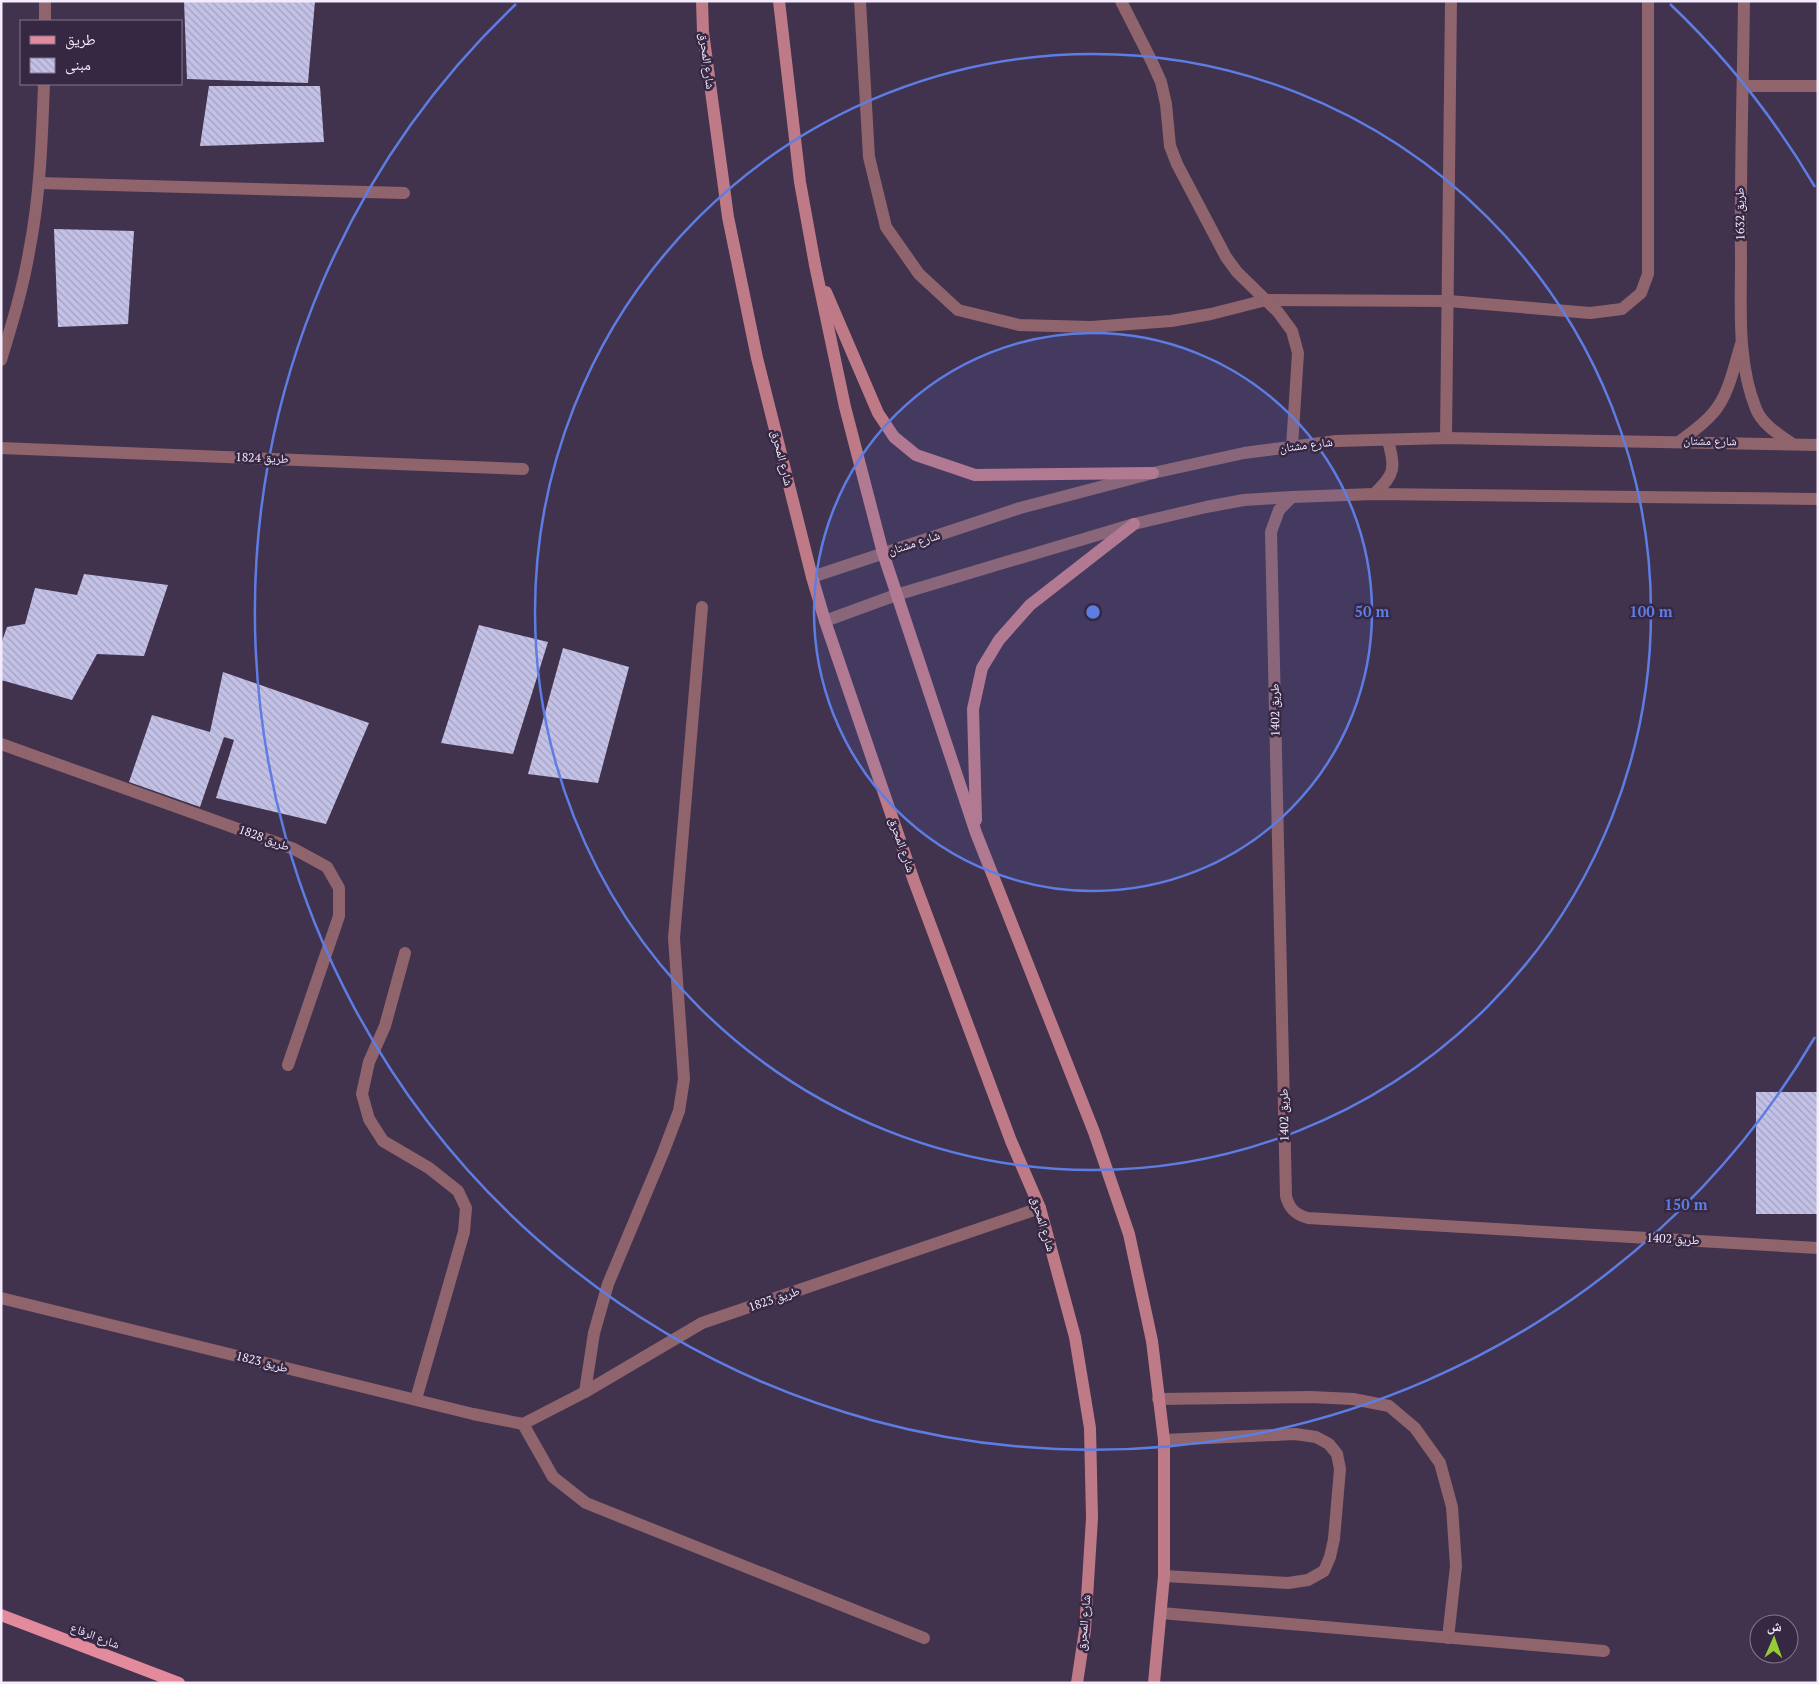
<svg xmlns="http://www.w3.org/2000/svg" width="1819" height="1684" font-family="'PT Serif','Noto Naskh Arabic',serif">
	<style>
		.building { fill: url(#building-back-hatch) }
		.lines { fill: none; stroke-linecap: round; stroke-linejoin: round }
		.service { stroke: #90646c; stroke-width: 12 }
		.minor { stroke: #90646c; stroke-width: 12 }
		.tertiary { stroke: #90646c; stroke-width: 12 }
		.secondary { stroke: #bf7a87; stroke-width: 12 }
		.primary { stroke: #e38b9d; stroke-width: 12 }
		.ring { fill: none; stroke: #5e7de3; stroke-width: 2.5 }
		.labels { text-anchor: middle; stroke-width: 5; stroke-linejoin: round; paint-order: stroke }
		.street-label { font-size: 12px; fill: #f4ebfd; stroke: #362843 }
		.centre { fill: #5e7de3; stroke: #362843; stroke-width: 2.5 }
		.ring-label { font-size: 15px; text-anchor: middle; font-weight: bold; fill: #5e7de3; stroke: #362843; stroke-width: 5; stroke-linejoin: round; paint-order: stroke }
	</style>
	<defs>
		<pattern id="building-back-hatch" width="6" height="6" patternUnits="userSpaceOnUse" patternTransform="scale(1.25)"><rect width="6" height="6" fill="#c3c1e6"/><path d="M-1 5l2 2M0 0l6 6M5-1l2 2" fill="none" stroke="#a4a2c0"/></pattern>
	</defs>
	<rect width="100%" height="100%" fill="#41324e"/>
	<!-- building -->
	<g class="building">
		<path d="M184,1H315L308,83L187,79Z"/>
		<path d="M209,86H320L324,142L200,146Z"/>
		<path d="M54,229L134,231L128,324L58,327Z"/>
		<path d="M84,574L168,585L144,656L97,654L72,700L1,680V644L7,627L25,624L35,588L77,595Z"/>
		<path d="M479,625L548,642L513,754L441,743Z"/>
		<path d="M563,648L629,667L598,783L528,774Z"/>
		<path d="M223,672L369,723L326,824L216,798L234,740L224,737L200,807L129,782L152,715L210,732Z"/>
		<rect x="1756" y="1092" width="62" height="122"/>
	</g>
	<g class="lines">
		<!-- service -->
		<g class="service">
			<path d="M860,1L869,157L886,227L919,274L958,310L1019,325L1091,327L1171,321L1211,314L1266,300L1449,301L1590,313L1622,309L1641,293L1648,274V1"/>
			<path d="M1121,1L1152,62L1161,82L1166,104L1170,146L1177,164L1226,257L1237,272L1278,312L1292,331L1298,353L1292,447"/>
			<path d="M1446,438L1451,1"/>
			<path d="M1164,1440L1295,1434L1316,1437L1329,1444L1337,1454L1340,1469L1334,1539L1330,1557L1324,1571L1308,1580L1288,1583L1164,1576"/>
		</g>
		<!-- minor -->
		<g class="minor">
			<path d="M1744,1C1743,87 1740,173 1741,259C1741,309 1737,362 1756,409C1762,424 1778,434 1791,443"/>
			<path d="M45,21V1"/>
			<path d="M1743,86H1818"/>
			<path d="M39,183L404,193"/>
			<path d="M1,360C12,324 23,288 29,252C40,197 42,140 44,84"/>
			<path d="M1680,441C1692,432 1704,424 1713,413C1729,395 1734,366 1741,344"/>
			<path d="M1,448L523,469"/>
			<path d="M1292,497L1279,510L1271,532L1286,1196C1289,1209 1296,1215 1308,1218L1818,1248"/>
			<path d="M1,744L294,849L327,867L339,888V916L288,1065"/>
			<path d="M405,953L385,1026L369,1062L362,1094L369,1119L383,1141L429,1168L458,1191L466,1208L464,1232L416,1399"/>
			<path d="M1,1298L473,1414L523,1424L553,1477L586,1503L924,1638"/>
			<path d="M585,1392L594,1333L608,1284L663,1153L679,1111L684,1079L674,938L702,607"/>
			<path d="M1158,1399L1311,1397L1353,1399L1389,1406L1415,1428L1440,1463L1452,1507L1456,1566L1448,1638"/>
			<path d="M523,1424L585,1392L702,1323L1040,1208"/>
			<path d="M1161,1613L1604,1651"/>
		</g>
		<!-- tertiary -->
		<g class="tertiary">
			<path d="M1374,494C1396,473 1395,469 1388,440"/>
			<path d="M812,577L1020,508L1153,473L1244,453L1336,441L1446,438L1818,445"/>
			<path d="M825,621L896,595L1134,524L1206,507L1244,500L1292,497L1374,494L1818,499"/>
		</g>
		<!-- secondary -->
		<g class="secondary">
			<path d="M702,1L703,32L728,217L757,358L812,577L825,621L914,881L1011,1141L1040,1208L1075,1337L1090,1428L1092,1518L1085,1630L1077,1683"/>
			<path d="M779,1L800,182L815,265L845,407L883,553L976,833L1094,1132L1129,1234L1152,1341L1164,1440V1576L1154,1683"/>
			<path d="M826,292L878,413L894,437L916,455L975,475L1153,473"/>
			<path d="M976,820L973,709L982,668L999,640L1030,605L1134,524"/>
		</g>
		<!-- primary -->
		<path class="primary" d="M1,1615L179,1683"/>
	</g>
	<!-- distance rings -->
	<circle cx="1093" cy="612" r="279" fill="#5e7de3" fill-opacity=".12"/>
	<g class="ring">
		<circle cx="1093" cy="612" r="279"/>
		<circle cx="1093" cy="612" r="558"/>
		<path d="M1815 1037A838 838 0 1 1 516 4M1670 4A838 838 0 0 1 1815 187"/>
	</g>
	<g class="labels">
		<!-- street labels -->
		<g class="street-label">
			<text transform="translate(707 61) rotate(83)" y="4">شارع المحرق</text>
			<text transform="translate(1740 214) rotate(-91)" y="4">طريق 1632</text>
			<text transform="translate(1710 441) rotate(1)" y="4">شارع مشتان</text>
			<text transform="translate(1306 445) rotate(-7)" y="4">شارع مشتان</text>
			<text transform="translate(262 458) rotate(2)" y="4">طريق 1824</text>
			<text transform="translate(782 458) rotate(76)" y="4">شارع المحرق</text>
			<text transform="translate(914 543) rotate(-18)" y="4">شارع مشتان</text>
			<text transform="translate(1275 710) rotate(-91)" y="4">طريق 1402</text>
			<text transform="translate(264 838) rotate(20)" y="4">طريق 1828</text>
			<text transform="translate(902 845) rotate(71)" y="4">شارع المحرق</text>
			<text transform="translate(1284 1115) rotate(-91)" y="4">طريق 1402</text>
			<text transform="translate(1043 1224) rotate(73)" y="4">شارع المحرق</text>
			<text transform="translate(1673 1239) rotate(3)" y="4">طريق 1402</text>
			<text transform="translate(774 1299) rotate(-19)" y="4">طريق 1823</text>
			<text transform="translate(262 1362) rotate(14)" y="4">طريق 1823</text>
			<text transform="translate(1084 1623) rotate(-85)" y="4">شارع المحرق</text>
			<text transform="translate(95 1636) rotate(21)" y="4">شارع الرفاع</text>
		</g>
	</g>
	<circle cx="1093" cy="612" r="8" class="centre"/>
	<g class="ring-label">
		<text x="1372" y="617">50 m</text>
		<text x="1651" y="617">100 m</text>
		<text x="1686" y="1210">150 m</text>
	</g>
	<!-- border -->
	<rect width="1819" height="1684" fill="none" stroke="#f4ebfd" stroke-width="5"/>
	<!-- legend -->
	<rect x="20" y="20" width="162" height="65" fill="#362843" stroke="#82768d"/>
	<rect x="30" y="36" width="25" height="8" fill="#e38b9d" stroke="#82768d"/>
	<text x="65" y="45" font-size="15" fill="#f4ebfd">طريق</text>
	<rect x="30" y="58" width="25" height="15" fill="url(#building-back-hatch)" stroke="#82768d"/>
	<text x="65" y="70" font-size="15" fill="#f4ebfd">مبنى</text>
	<!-- north arrow -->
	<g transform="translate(1774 1639) rotate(2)"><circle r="24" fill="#362843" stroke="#82768d"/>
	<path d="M0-4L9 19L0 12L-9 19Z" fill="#97cc38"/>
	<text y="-8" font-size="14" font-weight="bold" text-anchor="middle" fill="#f4ebfd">ش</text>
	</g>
</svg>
